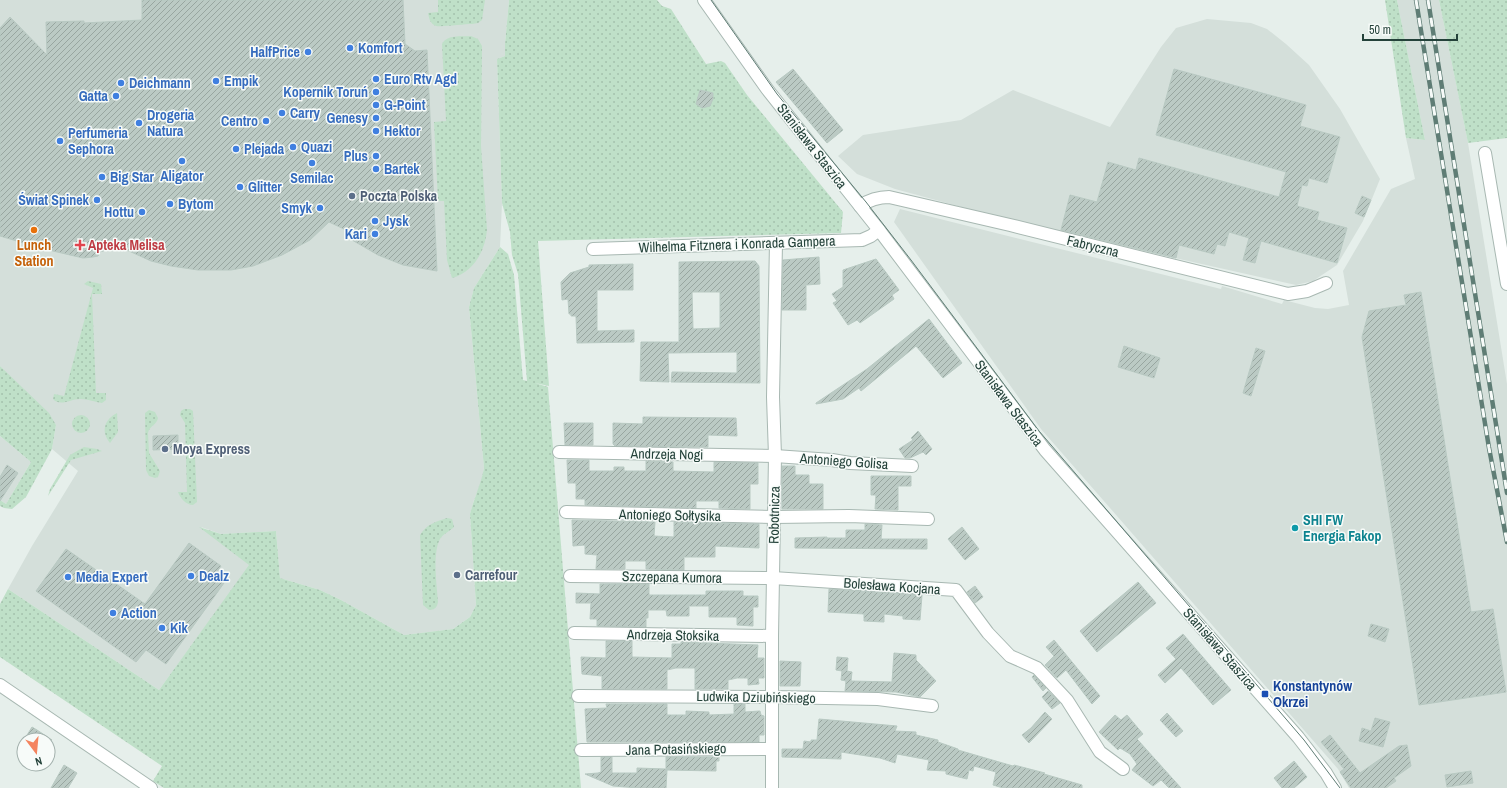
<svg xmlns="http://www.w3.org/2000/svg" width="1507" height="788" font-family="'Archivo Narrow',sans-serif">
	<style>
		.built { fill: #d4dfda }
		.grass { fill: url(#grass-dots) }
		.building { fill: url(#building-hatch); stroke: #b8c9c2; fill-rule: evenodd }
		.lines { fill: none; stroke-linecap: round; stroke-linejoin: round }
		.minor-casing { stroke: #a8b8b2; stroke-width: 14 }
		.tertiary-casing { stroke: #a8b8b2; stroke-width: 14 }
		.minor { stroke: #fff; stroke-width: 12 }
		.tertiary { stroke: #fff; stroke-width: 12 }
		.tram { stroke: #5f7d75; stroke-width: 1 }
		.rail-casing { stroke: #5f7d75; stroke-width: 4.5 }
		.rail { stroke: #f7fbf9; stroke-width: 3; stroke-dasharray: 9; stroke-linecap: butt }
		.shop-dot { fill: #3f7fe0; stroke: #f7fbf9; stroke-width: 1.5 }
		.service-dot { fill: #5c6f8a; stroke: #f7fbf9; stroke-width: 1.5 }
		.food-dot { fill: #e8710a; stroke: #f7fbf9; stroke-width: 1.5 }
		.health-dot { fill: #e0444e; stroke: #f7fbf9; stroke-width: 1.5 }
		.culture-dot { fill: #0f9aa8; stroke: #f7fbf9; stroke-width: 1.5 }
		.transit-dot { fill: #1a4fb4; stroke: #f7fbf9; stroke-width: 1.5 }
		.labels { text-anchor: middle; stroke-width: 3; stroke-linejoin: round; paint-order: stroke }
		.shop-label { font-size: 14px; font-weight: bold; fill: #366cbe; stroke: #f7fbf9; text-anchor: start }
		.street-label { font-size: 14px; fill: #24423a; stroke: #f7fbf9 }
		.service-label { font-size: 14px; font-weight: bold; fill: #4e5e75; stroke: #f7fbf9; text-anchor: start }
		.food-label { font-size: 14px; font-weight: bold; fill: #c56008; stroke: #f7fbf9 }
		.health-label { font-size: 14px; font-weight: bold; fill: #be3a42; stroke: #f7fbf9; text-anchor: start }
		.culture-label { font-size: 14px; font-weight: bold; fill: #0d838f; stroke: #f7fbf9; text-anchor: start }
		.transit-label { font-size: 14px; font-weight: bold; fill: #164399; stroke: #f7fbf9; text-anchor: start }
	</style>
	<defs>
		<pattern id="grass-dots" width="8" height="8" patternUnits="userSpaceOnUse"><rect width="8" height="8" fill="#bfe0c8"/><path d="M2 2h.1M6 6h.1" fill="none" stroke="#a4c1ad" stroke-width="1.8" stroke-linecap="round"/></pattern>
		<pattern id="building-hatch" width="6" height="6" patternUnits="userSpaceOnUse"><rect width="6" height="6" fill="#bbcac4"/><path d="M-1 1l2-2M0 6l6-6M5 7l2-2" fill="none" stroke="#98a6a0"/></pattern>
	</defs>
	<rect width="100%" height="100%" fill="#e6efeb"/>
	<!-- built -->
	<g class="built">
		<path d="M0,0H509L505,44V56L497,59L502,203L500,247L474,288L469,307L484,468L481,483L474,500L470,514L476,605L470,617L453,629L404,635L341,600L320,590L280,578L276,531L221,534L201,527L250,565L159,690L8,589L32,546L78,471L52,449L56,425L0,366Z"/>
		<path d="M1397,0H1439L1468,143L1507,384V788H1349L1338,769L1041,429L894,222L900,209L1221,289L1222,286L1282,304L1284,300L1315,308L1328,309L1349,305L1343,271L1391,189L1415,179L1406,138L1425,140Z"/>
		<path d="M1207,19L1251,23L1267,29L1286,44L1309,65L1340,109L1380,179L1363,221L1337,265L1313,281L1296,285L1036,227L895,189L857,174L838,156L863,135L961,120L1013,90L1110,127L1161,47L1176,28Z"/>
		<path d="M0,436L31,462L6,504L0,500Z"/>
	</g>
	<!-- grass -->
	<g class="grass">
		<path d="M438,0H485L482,20L478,23L472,24C465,24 443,27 436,26C430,24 429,18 428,13L438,12Z"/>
		<path d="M509,0H657L662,6L671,9L706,64L721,61L725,63L747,95L843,212L841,233L538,241L549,386L535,383L548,387L581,788H164L153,781L162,766L0,657V604L8,589L159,690L249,565L199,527L221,534L276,531L280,578L320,590L341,600L404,635L453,629L470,617L476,605L470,514C474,498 481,484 484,468L469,307L474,288L500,247L508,254L514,275L523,380L527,381L518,274L512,255L510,232L502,203L497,59L505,56V44Z"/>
		<path d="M1385,0H1397L1425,140L1406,138Z"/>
		<path d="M1439,0H1507V138L1468,143Z"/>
		<path d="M471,36L478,39L482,46L481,146L487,230C485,251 474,272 452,278L447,260L444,201H438L434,122L446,121L442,44C447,34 461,37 471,36Z"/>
		<path d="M88,281L101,284L102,294H92L96,393H106V400L102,403C95,402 88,399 80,399C71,399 60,407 53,399L54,394L64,396L93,288L84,284Z"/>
		<path d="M0,366L49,413L56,425L52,449L26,497L12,509L4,508L0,506V500L6,504L31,462L0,436Z"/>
		<path d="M184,409H190L193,411L197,502L193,505C186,505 180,498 178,492H187L185,423L180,415L181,411Z"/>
		<path d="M149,410L155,412L158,418C157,425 149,426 148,433L149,453L160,471L158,477L155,478L149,476L146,470L145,413Z"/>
		<path d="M117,413L118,432L110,443C100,431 105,419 117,413Z"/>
		<circle cx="81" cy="424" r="9"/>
		<path d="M84,447L97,449L102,451L71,460L48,496L50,489L70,455Z"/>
		<path d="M447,518L452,519L454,527C450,531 443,534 440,539C432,554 437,586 438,602C437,608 434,610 429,610L423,605L420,535C427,524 435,522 447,518Z"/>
	</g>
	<!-- building -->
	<g class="building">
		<path d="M142,0H403L405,44L415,51L427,50L437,271L403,265L378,255L352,240L346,230L329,222L310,240L282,255L253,266L231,270H198L171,266L151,261L118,246L100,252L98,256L93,257L83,258L40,248L0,236V28L10,17L47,55L46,22L84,21V23L142,20Z"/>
		<path d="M793,69L843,130L827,143L776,82Z"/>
		<path d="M1174,69L1306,105L1300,126L1340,137L1327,183L1309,178L1307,186L1302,185L1297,206L1319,212L1317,220L1347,228L1337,263L1261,241L1255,263L1243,260L1249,238L1229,232L1225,246L1217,244L1214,254L1179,245L1176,258L1061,230L1070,195L1097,202L1108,162L1136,170L1139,158L1279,197L1286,172L1156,135Z"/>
		<path d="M700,90L713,93V99L710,106L702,108L696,104Z"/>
		<path d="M1362,196L1371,200L1364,217L1355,213Z"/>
		<path d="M819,257L820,284L806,285V310H782L783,260Z"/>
		<path d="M876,259L899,290L892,295L894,299L860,323L857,320L848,325L833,303L837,301L832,294L843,287V270Z"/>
		<path d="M755,261L759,266L760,383L671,382L672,372L737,373V352L668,353L669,382L640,381L641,342H679V262ZM692,292H720V328L693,329Z"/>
		<path d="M633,264V290H597V331L634,330V342L577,343L576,316H571V314H569L568,299L562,300L561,282L570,273L589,267V265Z"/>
		<path d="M1421,292L1471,612L1493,609L1506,692L1419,705L1362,337L1369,311L1406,305L1404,295Z"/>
		<path d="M929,319L962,363L943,378L916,346L861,391L859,388L843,399L816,404V403L867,369Z"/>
		<path d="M1124,346L1160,358L1154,378L1118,367Z"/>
		<path d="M1256,348L1265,351L1251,396L1243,393Z"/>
		<path d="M643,417L736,418L737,436L708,435V447L615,446L613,444V423L643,424Z"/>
		<path d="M564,423H593V445H565Z"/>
		<path d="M918,431L932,449L926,455L923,452L910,458H905L899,449L913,440L911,438Z"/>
		<path d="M178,435V449L153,450V436Z"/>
		<path d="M567,460H589V471H614V467H624V471H646V461L673,462V471L714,472V462L758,463V484H750V509L719,508V501H696V508L585,505V499H576V483H568Z"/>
		<path d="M7,465L18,473L0,501V477Z"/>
		<path d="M782,466H795V475H809V484H823V509H782Z"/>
		<path d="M871,476H911V486H898V510L875,509L876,495H871Z"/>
		<path d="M572,520L655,522L654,536L674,537V522L759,524V548L715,546V557H684V570L646,569V561H625V569H596L597,555L585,554V545L573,546Z"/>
		<path d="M865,524L882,525L881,539H927V549L795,548V538L827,537V538H846V530H865Z"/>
		<path d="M962,527L979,549L965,560L948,539Z"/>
		<path d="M189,543L221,566L214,576L224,583L166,664L146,650L136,662L36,591L66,549L145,604Z"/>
		<path d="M1138,582L1156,603L1097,652L1080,631Z"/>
		<path d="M600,584H649V595H706V591H743V596H758V607H753V626L737,625V617H709V606H689V616H667L666,610H648V618H646V627L597,626V619H590L591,603H576V593L600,594Z"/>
		<path d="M975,586L983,597L975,603L967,592Z"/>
		<path d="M829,589L922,595L920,620L903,619V616L884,614V622L864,621V614L828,612Z"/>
		<path d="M1371,624L1389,629L1385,642L1368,636Z"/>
		<path d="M1183,634L1231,690L1213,705L1181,668L1165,683L1158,675L1176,659L1166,648Z"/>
		<path d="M1054,640L1100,696L1092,704L1066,670L1057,678L1045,665L1054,656L1046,647Z"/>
		<path d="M606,641H632V657L672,658V644H681V642L758,645L757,658H764V678H758L759,684L748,685V678H737L728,680V689H695V668H676L667,670V689H602V676L582,674L581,657L606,658Z"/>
		<path d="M894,653L916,655V660L936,681L920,697L896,692L845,691L846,681L841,680L842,671L836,670L837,657L848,658L847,671L852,672L851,681L892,682Z"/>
		<path d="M780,661L801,662L800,686H780Z"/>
		<path d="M1034,675L1046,688L1043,691L1032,677Z"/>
		<path d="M1048,691L1060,703L1052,709L1042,697Z"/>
		<path d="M606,704H667V715H686V711L709,712V715L734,714V704H745V712L760,711L761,715L764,716V735H759V742H587L585,709L607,708Z"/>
		<path d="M1045,712L1052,719L1029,743L1022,735L1031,728Z"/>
		<path d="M1167,713L1183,731L1176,737L1160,720Z"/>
		<path d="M1115,715L1121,720L1127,715L1143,734L1137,739L1181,788H1169L1161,780L1153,786L1132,770L1137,764L1130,754L1120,748L1118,750L1099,732Z"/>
		<path d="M1375,718L1390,722L1383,747L1359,741L1362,728L1371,731Z"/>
		<path d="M819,719L897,726L895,731L916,732V735L938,740V742L958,749V750L1013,766L1014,765L1045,773L1044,774L1082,785V788H1003L993,785L996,772L974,766L973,771L969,770L967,779L963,778L946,774V771L927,770L929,760L897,754L895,763L880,758L841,752V759L782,757V749H803L804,741L811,742V740H817Z"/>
		<path d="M32,727L37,730L52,740H24Z"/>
		<path d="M1330,735L1360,773L1399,746L1407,745L1411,766L1394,778L1396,781L1386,788H1351L1340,772L1344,769L1321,742Z"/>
		<path d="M601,757H612V773H637V768L666,769V757H719V761H716V771L667,770L666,788H638L613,786L585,774L598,773L601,772Z"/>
		<path d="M1294,761L1307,777L1294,788H1282L1274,778Z"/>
		<path d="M64,765L77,773L68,788H51Z"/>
		<path d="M1471,771L1473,783L1447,787L1445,775Z"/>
	</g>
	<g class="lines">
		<!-- minor casing -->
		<g class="minor-casing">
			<g id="minor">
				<path d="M1485,153L1507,284"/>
				<path d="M860,206C869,200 878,197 889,197L1010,225L1288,294L1307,291L1326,283"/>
				<path d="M593,249L862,240L871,236L879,230"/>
				<path d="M559,452L775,456L832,460L850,463L912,466"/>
				<path d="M566,512L774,517L849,516L928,519"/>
				<path d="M570,576L773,578L956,590L988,633L1010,656L1037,668L1067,700L1100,752L1123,769"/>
				<path d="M574,633L772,636"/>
				<path d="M0,685L151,788"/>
				<path d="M578,696L773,697L878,699L932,706"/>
				<path d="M581,750L772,749"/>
				<path d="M772,788V636L775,456L773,397L776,243"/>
			</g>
		</g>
		<!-- tertiary casing -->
		<g class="tertiary-casing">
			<path id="tertiary" d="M704,0L767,89L879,230L1045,450L1298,737L1326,773L1335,788"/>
		</g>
		<!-- minor -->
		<use href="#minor" class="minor"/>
		<!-- tertiary -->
		<use href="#tertiary" class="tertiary"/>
		<!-- tram -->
		<path class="tram" d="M711,0L777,94L866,202L911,260L1039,431L1304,740L1340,788"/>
		<!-- rail casing -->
		<g class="rail-casing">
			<g id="rail">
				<path d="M1416,0L1489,448L1507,542"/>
				<path d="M1428,0L1507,493"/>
			</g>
		</g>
		<!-- rail -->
		<use href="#rail" class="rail"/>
	</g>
	<!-- markers -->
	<g class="shop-dot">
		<circle cx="350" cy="48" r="4"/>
		<circle cx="308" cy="52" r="4"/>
		<circle cx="376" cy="79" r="4"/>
		<circle cx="216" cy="81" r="4"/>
		<circle cx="121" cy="83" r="4"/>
		<circle cx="376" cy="92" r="4"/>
		<circle cx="116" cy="96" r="4"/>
		<circle cx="376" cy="105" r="4"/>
		<circle cx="282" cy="113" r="4"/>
		<circle cx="376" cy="118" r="4"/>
		<circle cx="266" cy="121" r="4"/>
		<circle cx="139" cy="123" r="4"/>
		<circle cx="376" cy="131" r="4"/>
		<circle cx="60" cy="141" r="4"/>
		<circle cx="293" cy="147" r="4"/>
		<circle cx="236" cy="149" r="4"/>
		<circle cx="376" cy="156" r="4"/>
		<circle cx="182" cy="161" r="4"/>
		<circle cx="312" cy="163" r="4"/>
		<circle cx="376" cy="169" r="4"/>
		<circle cx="102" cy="177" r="4"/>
		<circle cx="240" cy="187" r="4"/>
		<circle cx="97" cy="200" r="4"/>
		<circle cx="170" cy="204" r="4"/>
		<circle cx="320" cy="208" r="4"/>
		<circle cx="142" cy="212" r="4"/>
		<circle cx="375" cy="221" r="4"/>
		<circle cx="375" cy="234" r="4"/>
		<circle cx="191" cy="576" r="4"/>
		<circle cx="68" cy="577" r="4"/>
		<circle cx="113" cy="613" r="4"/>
		<circle cx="162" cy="628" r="4"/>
	</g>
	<g class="service-dot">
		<circle cx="352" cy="196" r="4"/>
		<circle cx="165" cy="449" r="4"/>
		<circle cx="457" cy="575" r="4"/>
	</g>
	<circle class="food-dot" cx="34" cy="230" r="4"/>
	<path class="health-dot" d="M78 239h4v4h4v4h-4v4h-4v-4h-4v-4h4z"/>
	<circle class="culture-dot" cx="1295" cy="528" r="4"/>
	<rect class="transit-dot" x="1261" y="690" width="8" height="8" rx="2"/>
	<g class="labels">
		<!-- shop labels -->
		<g class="shop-label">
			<text x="358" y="53">Komfort</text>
			<text x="300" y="57" text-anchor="end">HalfPrice</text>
			<text x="384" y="84">Euro Rtv Agd</text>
			<text x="224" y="86">Empik</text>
			<text x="129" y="88">Deichmann</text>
			<text x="368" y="97" text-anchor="end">Kopernik Toruń</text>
			<text x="108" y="101" text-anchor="end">Gatta</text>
			<text x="384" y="110">G-Point</text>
			<text x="290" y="118">Carry</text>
			<text x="147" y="120">Drogeria<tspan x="147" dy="16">Natura</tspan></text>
			<text x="368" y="123" text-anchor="end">Genesy</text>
			<text x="258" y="126" text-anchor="end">Centro</text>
			<text x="384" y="136">Hektor</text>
			<text x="68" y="138">Perfumeria<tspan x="68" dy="16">Sephora</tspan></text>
			<text x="301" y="152">Quazi</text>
			<text x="244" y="154">Plejada</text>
			<text x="368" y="161" text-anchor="end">Plus</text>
			<text x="384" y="174">Bartek</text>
			<text x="182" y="181" text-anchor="middle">Aligator</text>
			<text x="110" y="182">Big Star</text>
			<text x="312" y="183" text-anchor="middle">Semilac</text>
			<text x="248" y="192">Glitter</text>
			<text x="89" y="205" text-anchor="end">Świat Spinek</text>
			<text x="178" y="209">Bytom</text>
			<text x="312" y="213" text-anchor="end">Smyk</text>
			<text x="134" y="217" text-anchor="end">Hottu</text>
			<text x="383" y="226">Jysk</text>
			<text x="367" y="239" text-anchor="end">Kari</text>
			<text x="199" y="581">Dealz</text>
			<text x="76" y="582">Media Expert</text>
			<text x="121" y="618">Action</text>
			<text x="170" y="633">Kik</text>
		</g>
		<!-- street labels -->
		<g class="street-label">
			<text transform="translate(812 146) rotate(52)" y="5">Stanisława Staszica</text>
			<text transform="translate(737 244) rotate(-2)" y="5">Wilhelma Fitznera i Konrada Gampera</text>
			<text transform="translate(1093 246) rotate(14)" y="5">Fabryczna</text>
			<text transform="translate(1009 403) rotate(53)" y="5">Stanisława Staszica</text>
			<text transform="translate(667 454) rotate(1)" y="5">Andrzeja Nogi</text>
			<text transform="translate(844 461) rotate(4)" y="5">Antoniego Golisa</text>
			<text transform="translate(670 515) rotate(1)" y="5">Antoniego Sołtysika</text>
			<text transform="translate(774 515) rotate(-89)" y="5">Robotnicza</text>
			<text transform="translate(672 577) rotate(1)" y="5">Szczepana Kumora</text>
			<text transform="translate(892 586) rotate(4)" y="5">Bolesława Kocjana</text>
			<text transform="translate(673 635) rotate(1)" y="5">Andrzeja Stoksika</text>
			<text transform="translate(1220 649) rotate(49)" y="5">Stanisława Staszica</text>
			<text transform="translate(756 697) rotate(1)" y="5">Ludwika Dziubińskiego</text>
			<text transform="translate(676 749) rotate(-1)" y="5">Jana Potasińskiego</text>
		</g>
		<!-- service labels -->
		<g class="service-label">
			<text x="360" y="201">Poczta Polska</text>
			<text x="173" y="454">Moya Express</text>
			<text x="465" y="580">Carrefour</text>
		</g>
		<!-- food labels -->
		<g class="food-label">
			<text x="34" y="250">Lunch<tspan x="34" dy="16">Station</tspan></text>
		</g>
		<!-- health labels -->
		<g class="health-label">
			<text x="88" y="250">Apteka Melisa</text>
		</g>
		<!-- culture labels -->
		<g class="culture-label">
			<text x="1303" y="525">SHI FW<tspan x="1303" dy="16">Energia Fakop</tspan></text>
		</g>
		<!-- transit labels -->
		<g class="transit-label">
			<text x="1273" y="691">Konstantynów<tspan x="1273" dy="16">Okrzei</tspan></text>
		</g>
	</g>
	<!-- north arrow -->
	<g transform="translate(36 752) rotate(164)"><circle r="19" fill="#f7fbf9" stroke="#a3b1ad"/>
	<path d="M0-3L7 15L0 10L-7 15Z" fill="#f4845f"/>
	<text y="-6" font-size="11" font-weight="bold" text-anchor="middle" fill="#24423a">N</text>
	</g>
	<!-- scale -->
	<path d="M1363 34v6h94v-6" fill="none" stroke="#24423a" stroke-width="2"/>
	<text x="1369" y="34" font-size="12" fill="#24423a" stroke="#f7fbf9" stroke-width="3" paint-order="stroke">50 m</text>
</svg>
